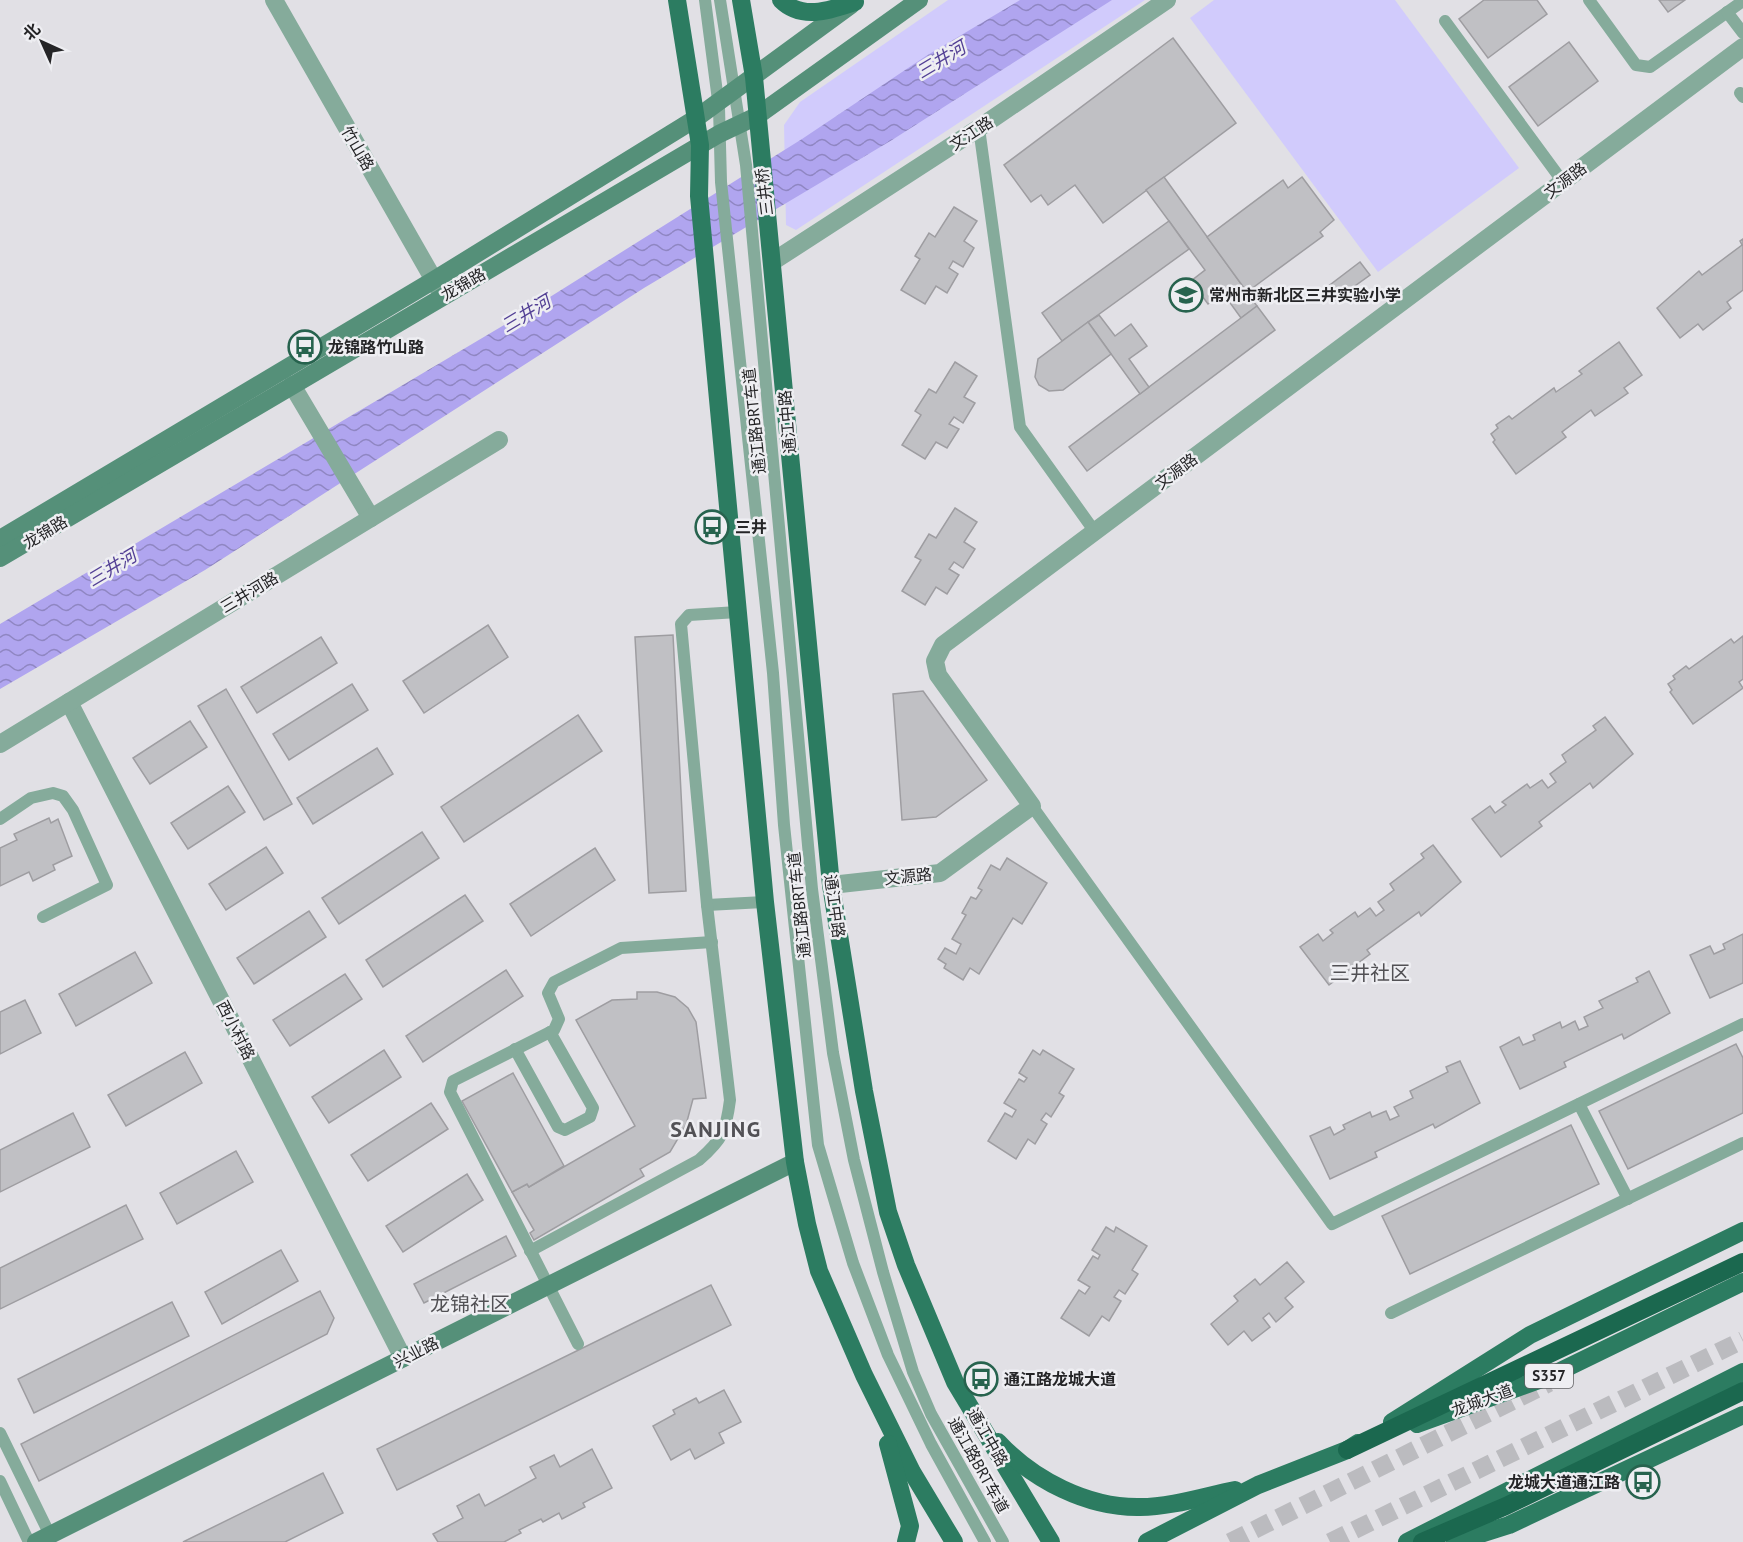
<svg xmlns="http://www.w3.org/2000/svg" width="1743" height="1542" font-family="'PT Sans','Noto Sans SC',sans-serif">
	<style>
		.park { fill: #d1cbfc }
		.water { fill: url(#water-waves) }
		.building { fill: #c0c0c4; stroke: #9e9da1; stroke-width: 1.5 }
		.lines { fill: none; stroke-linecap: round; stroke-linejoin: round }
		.highway-tunnel { stroke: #bbbbbf; stroke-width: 18; stroke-dasharray: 18 9; stroke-linecap: butt }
		.lane { stroke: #85ab9b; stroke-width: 12 }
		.street { stroke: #85ab9b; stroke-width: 18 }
		.secondary { stroke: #559079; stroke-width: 18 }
		.primary { stroke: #2c7c61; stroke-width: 18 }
		.highway { stroke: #1b684f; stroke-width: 18 }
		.labels { text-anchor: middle; stroke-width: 5; stroke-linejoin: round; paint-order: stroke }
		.shield { fill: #eeeef2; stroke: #616164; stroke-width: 1.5 }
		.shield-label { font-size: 15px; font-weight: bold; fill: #252527 }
		.street-label { font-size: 16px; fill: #252527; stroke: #eeeef2 }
		.poi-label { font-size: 16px; font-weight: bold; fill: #252527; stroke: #eeeef2; text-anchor: start }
		.water-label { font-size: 18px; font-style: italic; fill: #534095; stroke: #eeeef2 }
		.quarter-label { font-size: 20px; fill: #525155; stroke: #eeeef2 }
		.district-label { font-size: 22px; font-weight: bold; letter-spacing: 1.5px; fill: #525155; stroke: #eeeef2 }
	</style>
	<defs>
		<pattern id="water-waves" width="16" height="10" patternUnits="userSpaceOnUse" patternTransform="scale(1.5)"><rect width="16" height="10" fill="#b0a5ef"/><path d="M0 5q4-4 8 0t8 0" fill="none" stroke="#8f86c2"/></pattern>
	</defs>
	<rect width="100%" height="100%" fill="#e1e0e5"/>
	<!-- park -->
	<g class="park">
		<path d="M948,0H1145L796,230L786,225L784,125L800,102Z"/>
		<path d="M1214,0H1395L1519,168L1378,272L1190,18Z"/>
	</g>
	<!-- water -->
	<path class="water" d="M1020,0H1112L892,140L644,288L205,570L0,689V624L526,312L802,139L926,56Z"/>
	<!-- building -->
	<g class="building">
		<path d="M1484,0H1537L1547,14L1488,58L1459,19Z"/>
		<path d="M1659,0H1685L1668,12Z"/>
		<path d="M1173,38L1236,123L1103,223L1075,185L1048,205L1041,195L1031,202L1004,165Z"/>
		<path d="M1569,42L1598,81L1538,126L1509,87Z"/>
		<path d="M1164,177L1257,306L1241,318L1223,293L1208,304L1191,281L1205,270L1146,190Z"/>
		<path d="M1302,177L1334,220L1320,232L1323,236L1247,292L1207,237L1283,180L1288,188Z"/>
		<path d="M954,207L977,221L964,241L974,248L963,267L953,261L949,268L958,274L947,293L936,286L925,304L901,290L920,259L915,256L929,233L935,237Z"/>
		<path d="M1169,221L1189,249L1062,341L1042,313Z"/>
		<path d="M1743,239V290L1727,302L1731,308L1703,330L1698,324L1680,338L1657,308L1699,271L1702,275L1742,245L1740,241Z"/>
		<path d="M1360,262L1370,275L1331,303L1322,291Z"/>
		<path d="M1257,306L1275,330L1087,471L1069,447Z"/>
		<path d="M1099,315L1115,336L1131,324L1147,346L1129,359L1149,387L1140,394L1088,322Z"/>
		<path d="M1088,322L1111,354L1063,390L1049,391L1039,385L1035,377L1038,359Z"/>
		<path d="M1619,342L1642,375L1624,388L1628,393L1595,416L1591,410L1562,432L1566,437L1516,474L1493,442L1495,440L1491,434L1498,428L1496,425L1509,416L1512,419L1554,388L1556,392L1582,374L1579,371Z"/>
		<path d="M955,362L977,376L964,397L975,403L963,423L954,417L949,424L959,429L947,448L936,442L925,459L902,445L921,415L915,411L929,389L936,393Z"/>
		<path d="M955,508L977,522L964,542L975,549L963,568L954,562L949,569L959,575L947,594L936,587L925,605L902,591L921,560L915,557L929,534L936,538Z"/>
		<path d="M488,625L508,657L424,713L403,681Z"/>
		<path d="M673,635L686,891L649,893L635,637Z"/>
		<path d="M1743,636V679L1739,682L1743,688L1693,724L1670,692L1672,690L1668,684L1675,679L1673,676L1686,666L1689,669L1731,639L1734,643Z"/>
		<path d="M321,637L337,663L257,713L241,687Z"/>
		<path d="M352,684L368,710L289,760L273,734Z"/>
		<path d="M226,689L292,804L264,820L198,706Z"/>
		<path d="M923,691L987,780L936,817L902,820L893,694Z"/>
		<path d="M578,715L602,751L464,842L441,807Z"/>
		<path d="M1605,717L1633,754L1593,788L1590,783L1539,822L1542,826L1501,857L1472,819L1490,806L1495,813L1506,805L1502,802L1527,784L1530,788L1542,780L1548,788L1556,782L1550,774L1566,762L1562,755L1596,730L1593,726Z"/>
		<path d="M190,721L207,747L150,784L133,758Z"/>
		<path d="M377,748L393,774L313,824L297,798Z"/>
		<path d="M228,786L245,812L188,849L171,823Z"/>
		<path d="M49,818L51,823L58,819L72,856L53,865L55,870L33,881L29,872L0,886V848L17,840L14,834Z"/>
		<path d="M422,832L439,858L339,924L322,898Z"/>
		<path d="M1433,845L1461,882L1421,916L1419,912L1367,950L1370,954L1329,985L1300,947L1318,934L1323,941L1333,933L1330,930L1355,912L1358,917L1370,908L1376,916L1384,910L1378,902L1394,890L1390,884L1424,858L1421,854Z"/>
		<path d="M266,847L283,873L226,910L209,884Z"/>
		<path d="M595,848L615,880L531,936L510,904Z"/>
		<path d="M1007,858L1047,883L1022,924L1013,918L979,974L970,968L963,980L944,968L946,964L938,959L945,948L956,954L961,944L952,939L966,915L962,913L971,897L976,899L982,890L978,888L991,865L1000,870Z"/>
		<path d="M465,895L483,921L383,987L366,960Z"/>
		<path d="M309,911L326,937L254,984L237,958Z"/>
		<path d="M1743,934V983L1710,998L1690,955L1710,946L1714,954L1725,949L1723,944Z"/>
		<path d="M135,952L152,983L76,1026L59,994Z"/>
		<path d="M506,970L523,996L423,1062L406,1036Z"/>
		<path d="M1649,971L1670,1013L1624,1039L1622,1034L1564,1062L1566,1067L1520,1089L1500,1047L1519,1037L1523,1045L1535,1040L1533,1035L1560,1022L1562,1028L1575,1021L1579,1030L1588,1026L1584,1017L1603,1008L1599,1001L1638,982L1636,978Z"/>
		<path d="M345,974L362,999L290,1046L273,1020Z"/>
		<path d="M637,992H657L675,997L688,1008L696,1022L706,1098L693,1099L686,1125L670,1152L640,1169L644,1176L534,1240L530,1233L534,1230L512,1192L527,1184L529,1187L635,1126L576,1020L612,1000L637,999Z"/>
		<path d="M25,1000L41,1033L0,1054V1012Z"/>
		<path d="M1736,1044L1743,1058V1113L1628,1169L1599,1111Z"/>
		<path d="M384,1050L401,1077L329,1123L312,1097Z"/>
		<path d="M1033,1050L1040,1055L1043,1050L1074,1069L1059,1093L1064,1096L1051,1117L1046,1113L1041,1120L1047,1124L1035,1144L1028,1139L1016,1159L988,1141L1005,1113L1012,1117L1016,1110L1004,1103L1019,1079L1024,1082L1027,1078L1019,1073Z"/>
		<path d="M185,1052L202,1083L126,1126L108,1095Z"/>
		<path d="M1460,1061L1480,1103L1435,1128L1433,1124L1375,1152L1377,1157L1330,1179L1310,1136L1330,1127L1334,1135L1345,1129L1343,1125L1370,1112L1372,1117L1386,1111L1390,1120L1399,1116L1394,1107L1413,1098L1410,1091L1448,1072L1446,1067Z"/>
		<path d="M513,1073L564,1166L529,1187L527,1184L512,1192L462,1101Z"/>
		<path d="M431,1103L448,1129L368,1181L351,1155Z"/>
		<path d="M73,1113L90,1147L0,1192V1150Z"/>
		<path d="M1571,1125L1599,1184L1410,1274L1382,1216Z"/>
		<path d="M236,1151L253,1182L177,1224L160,1193Z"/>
		<path d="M467,1174L483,1200L403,1252L386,1226Z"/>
		<path d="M126,1205L143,1239L0,1309V1268Z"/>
		<path d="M1106,1227L1114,1232L1116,1227L1147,1246L1132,1270L1138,1274L1125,1294L1119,1290L1114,1297L1121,1301L1109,1321L1102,1316L1089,1336L1061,1318L1079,1290L1085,1294L1090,1287L1078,1280L1093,1256L1098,1259L1100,1255L1092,1250Z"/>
		<path d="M506,1236L516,1256L424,1303L414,1284Z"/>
		<path d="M281,1250L298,1281L222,1324L205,1292Z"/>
		<path d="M1287,1262L1304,1282L1285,1298L1293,1307L1276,1322L1269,1313L1263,1318L1270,1327L1252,1341L1244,1331L1228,1345L1211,1324L1238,1301L1234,1296L1255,1279L1260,1285Z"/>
		<path d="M711,1285L731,1325L397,1490L377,1449Z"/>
		<path d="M320,1291L334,1318L327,1334L39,1481L21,1444Z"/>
		<path d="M172,1302L189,1336L34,1413L18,1379Z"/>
		<path d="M724,1390L741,1422L719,1433L724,1443L695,1459L690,1449L671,1460L653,1426L675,1414L673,1410L696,1398L699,1403Z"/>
		<path d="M592,1449L612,1488L583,1503L585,1507L562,1519L559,1513L543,1522L541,1519L519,1530L521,1533L504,1542H438L433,1534L463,1518L457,1506L479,1494L485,1506L536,1478L530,1467L554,1455L560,1467Z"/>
		<path d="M323,1473L343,1513L285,1542H183Z"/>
	</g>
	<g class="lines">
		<!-- highway-tunnel -->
		<g class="highway-tunnel">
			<path d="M1230,1542L1549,1383"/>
			<path d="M1330,1542L1743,1340"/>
		</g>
		<!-- lane -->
		<g class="lane">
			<path d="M705,0L719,108L721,182L773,673L784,825L818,1145L853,1263L888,1355L931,1444L985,1542"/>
			<path d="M720,0L746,165L812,889L833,1053L854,1160L883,1272L913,1372L931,1414L1003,1542"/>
			<path d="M1589,0L1636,65L1650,67L1743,1"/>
			<path d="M1727,12L1743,33"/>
			<path d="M1445,21L1563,182"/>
			<path d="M1740,93L1743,97"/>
			<path d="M979,128L1020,427L1095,532"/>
			<path d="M1032,806L1332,1224L1743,1024"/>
			<path d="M0,819L31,798L53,793L63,796L73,810L107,885L43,917"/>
			<path d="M707,905L765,902"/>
			<path d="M515,1049L558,1127L565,1130L590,1117L593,1108L550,1032"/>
			<path d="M1579,1104L1628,1199"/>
			<path d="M530,1251L699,1160C723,1139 726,1131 730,1100L707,905L681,624L689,615L738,612"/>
			<path d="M1391,1313L1743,1143"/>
			<path d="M578,1344L450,1092L453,1081L554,1030L559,1019L548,993L554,982L621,948L712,942"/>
			<path d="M0,1433L50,1535"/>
			<path d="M0,1481L29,1542"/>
		</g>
		<!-- street -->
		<g class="street">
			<path d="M274,0L443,296"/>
			<path d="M772,262L979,128L1167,0"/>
			<path d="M292,385L371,518"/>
			<path d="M69,702L403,1358"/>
			<path d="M0,744L499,440"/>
			<path d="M831,885L940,873L1032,806L938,675L935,661L943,645L1743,47"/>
		</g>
		<!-- secondary -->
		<g class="secondary">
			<path d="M0,539L434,280L695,119L851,5"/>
			<path d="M0,558L719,134L757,116L919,0"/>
			<path d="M36,1542L795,1162"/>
		</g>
		<!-- primary -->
		<g class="primary">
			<path d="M677,0L700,145L699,196L765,902L795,1162L807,1224L819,1271L864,1375L912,1472L954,1542"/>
			<path d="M741,0L754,77L831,885L864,1091L888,1212L906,1265L955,1382L1051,1542"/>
			<path d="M781,0C802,21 831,10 855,2"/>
			<path d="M1392,1422L1530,1335L1743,1231"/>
			<path d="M1417,1424L1550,1376L1743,1282"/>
			<path d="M998,1442C1033,1480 1088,1508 1140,1507C1171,1507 1205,1496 1235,1490"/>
			<path d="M888,1444L910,1526L906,1542"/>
			<path d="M1147,1542L1258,1485L1347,1450L1358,1443"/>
			<path d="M1407,1542L1743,1372"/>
			<path d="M1455,1542L1509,1525L1743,1415"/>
		</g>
		<!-- highway -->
		<g class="highway">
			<path d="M1347,1450L1743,1262"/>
			<path d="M1422,1542L1506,1506L1743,1391"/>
		</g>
	</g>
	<!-- icons -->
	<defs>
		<g id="school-ring" transform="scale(1.725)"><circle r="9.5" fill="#eeeef2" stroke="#27634e" stroke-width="1.5"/><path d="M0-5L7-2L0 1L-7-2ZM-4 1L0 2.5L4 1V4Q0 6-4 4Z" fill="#27634e"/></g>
		<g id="bus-ring" transform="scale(1.725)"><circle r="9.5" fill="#eeeef2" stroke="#27634e" stroke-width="1.5"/><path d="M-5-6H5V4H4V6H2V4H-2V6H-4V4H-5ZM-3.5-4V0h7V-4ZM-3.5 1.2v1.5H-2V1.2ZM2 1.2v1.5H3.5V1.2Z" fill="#27634e"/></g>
	</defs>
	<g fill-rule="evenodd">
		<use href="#school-ring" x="1186" y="295"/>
		<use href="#bus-ring" x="305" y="347"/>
		<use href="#bus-ring" x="712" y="527"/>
		<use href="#bus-ring" x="981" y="1379"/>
		<use href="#bus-ring" x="1643" y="1482"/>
	</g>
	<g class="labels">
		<!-- shield labels -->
		<rect class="shield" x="1525" y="1364" width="48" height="24" rx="4.5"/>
		<g class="shield-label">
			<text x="1549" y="1381">S357</text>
		</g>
		<!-- street labels -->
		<g class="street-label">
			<text transform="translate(971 133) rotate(-33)" y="6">文江路</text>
			<text transform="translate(358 148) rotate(60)" y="6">竹山路</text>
			<text transform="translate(1565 180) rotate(-37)" y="6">文源路</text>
			<text transform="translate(764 192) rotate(-97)" y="6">三井桥</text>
			<text transform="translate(463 284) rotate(-30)" y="6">龙锦路</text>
			<text transform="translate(754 421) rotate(-96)" y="6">通江路BRT车道</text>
			<text transform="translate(787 422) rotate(-95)" y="6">通江中路</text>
			<text transform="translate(1176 471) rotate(-37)" y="6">文源路</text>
			<text transform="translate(45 532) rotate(-31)" y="6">龙锦路</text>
			<text transform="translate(249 592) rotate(-31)" y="6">三井河路</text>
			<text transform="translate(908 876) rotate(-6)" y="6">文源路</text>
			<text transform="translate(799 905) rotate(-96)" y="6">通江路BRT车道</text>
			<text transform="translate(835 906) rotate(82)" y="6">通江中路</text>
			<text transform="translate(236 1030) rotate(63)" y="6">西小村路</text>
			<text transform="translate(416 1352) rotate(-27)" y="6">兴业路</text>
			<text transform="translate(1482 1400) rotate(-20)" y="6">龙城大道</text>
			<text transform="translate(988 1437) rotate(60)" y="6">通江中路</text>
			<text transform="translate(979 1465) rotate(61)" y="6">通江路BRT车道</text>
		</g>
		<!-- poi labels -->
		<g class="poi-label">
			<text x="1209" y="301">常州市新北区三井实验小学</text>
			<text x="328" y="353">龙锦路竹山路</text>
			<text x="735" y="533">三井</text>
			<text x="1004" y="1385">通江路龙城大道</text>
			<text x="1620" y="1488" text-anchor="end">龙城大道通江路</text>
		</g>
		<!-- water labels -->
		<g class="water-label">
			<text transform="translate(941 60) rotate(-31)" y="6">三井河</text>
			<text transform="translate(526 314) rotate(-31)" y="6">三井河</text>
			<text transform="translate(112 568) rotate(-31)" y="6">三井河</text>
		</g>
		<!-- quarter labels -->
		<g class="quarter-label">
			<text x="1370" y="980">三井社区</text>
			<text x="470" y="1311">龙锦社区</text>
		</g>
		<!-- district labels -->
		<g class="district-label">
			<text x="716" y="1137">SANJING</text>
		</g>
	</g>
	<!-- north arrow -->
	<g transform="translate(42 42) rotate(315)" stroke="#eeeef2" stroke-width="4.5" paint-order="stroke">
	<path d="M0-4.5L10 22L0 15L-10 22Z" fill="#252527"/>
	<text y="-9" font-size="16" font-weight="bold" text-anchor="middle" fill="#252527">北</text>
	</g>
</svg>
